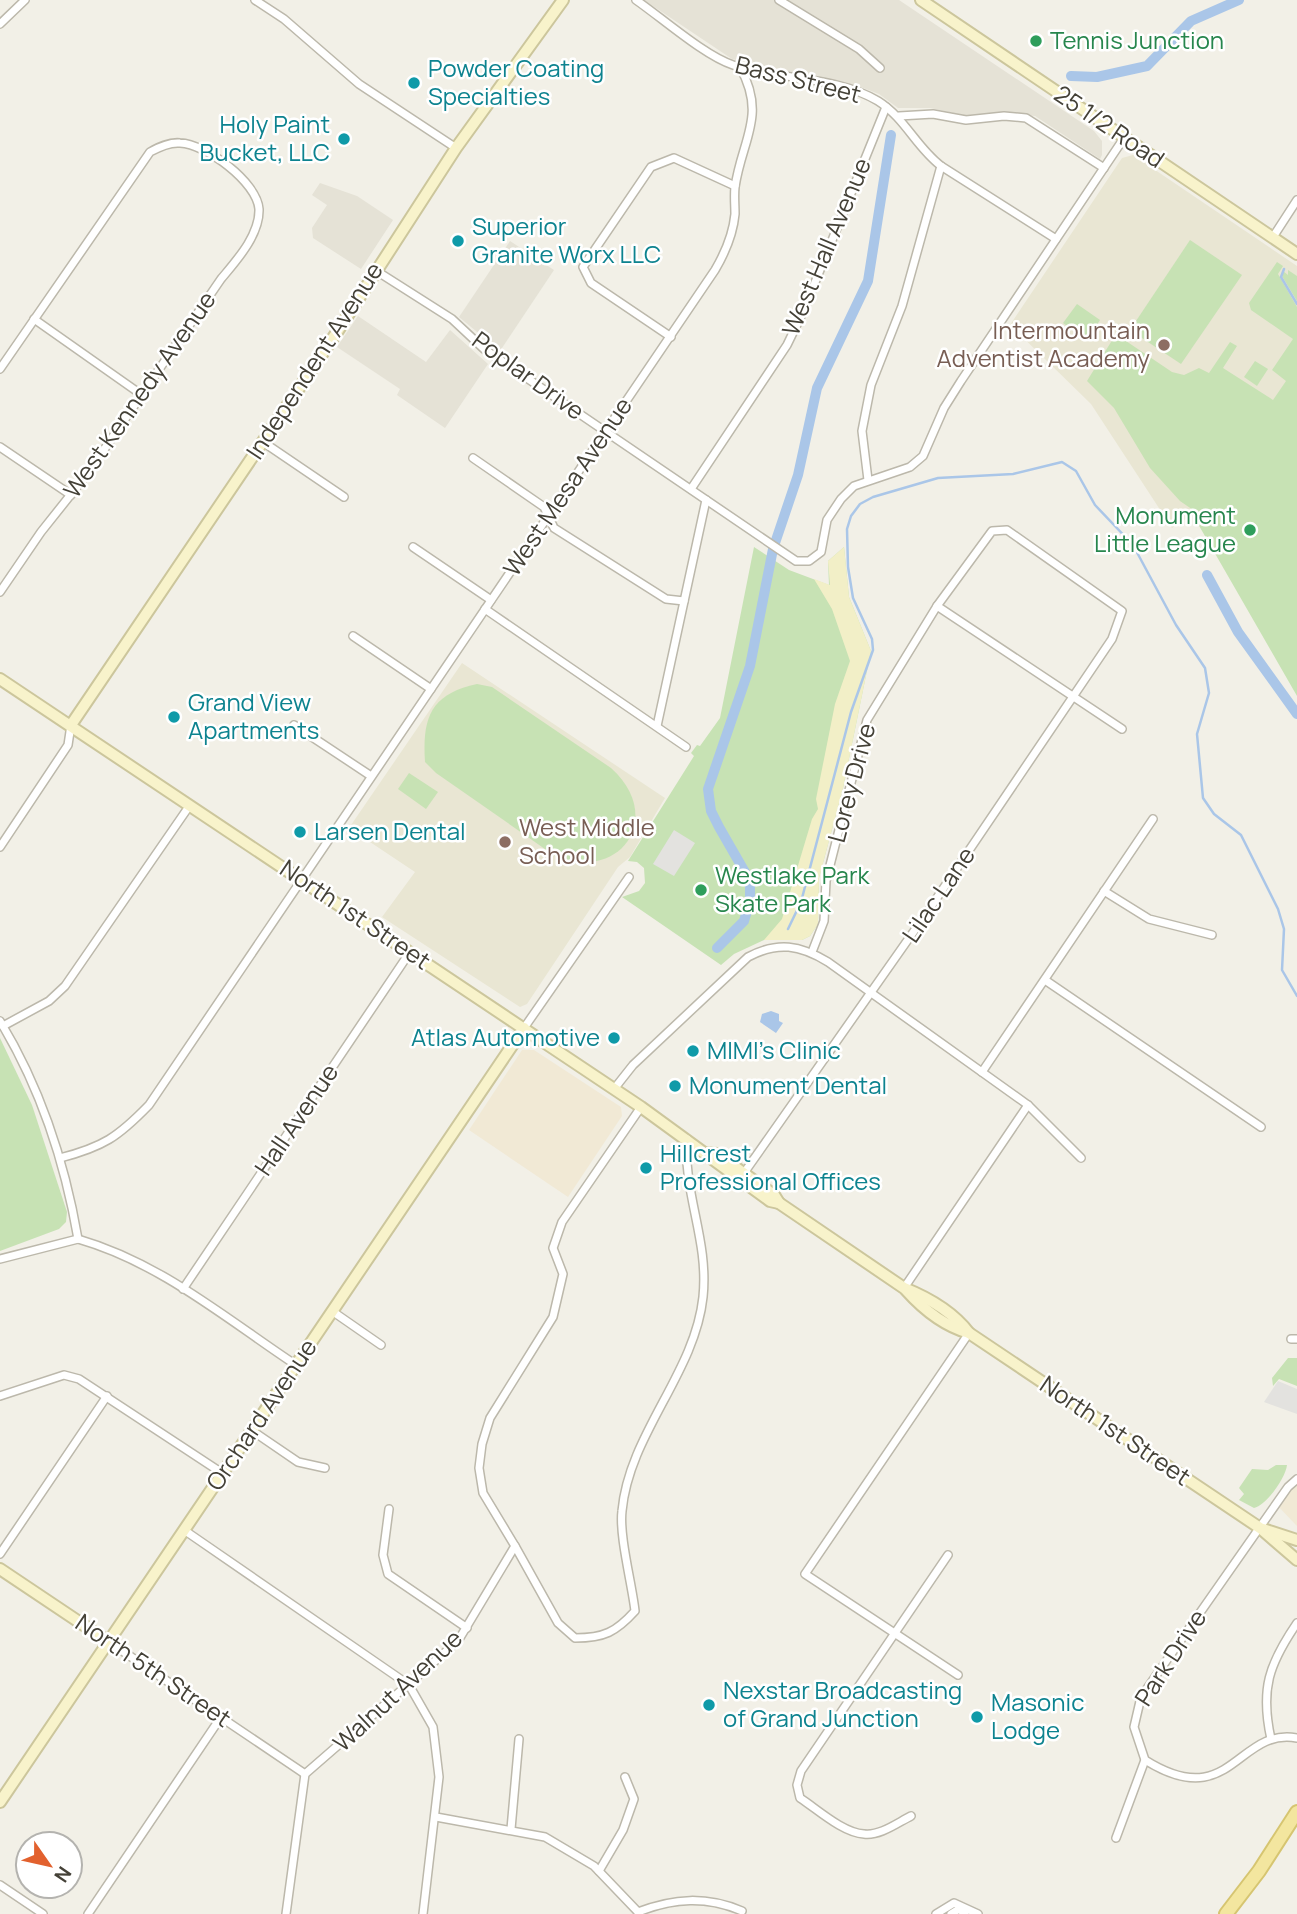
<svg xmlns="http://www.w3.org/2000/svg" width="1297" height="1914" font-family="Manrope,sans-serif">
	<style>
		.residential { fill: #e5e2d6 }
		.commercial { fill: #f1e9d5 }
		.education { fill: #e9e6d3 }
		.green { fill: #c7e2b4 }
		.sand { fill: #f2efc7 }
		.parking { fill: #e3e2df }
		.water { fill: #aac6e8 }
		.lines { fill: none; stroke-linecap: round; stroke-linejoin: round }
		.stream { stroke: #aac6e8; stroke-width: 2.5 }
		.canal { stroke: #aac6e8; stroke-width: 10 }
		.street-casing { stroke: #bcb8ab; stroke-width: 10 }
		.secondary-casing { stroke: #ccc69c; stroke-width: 14 }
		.primary-casing { stroke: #d6c571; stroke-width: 16 }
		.street { stroke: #fff; stroke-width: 7 }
		.secondary { stroke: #f8f3cb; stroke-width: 10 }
		.primary { stroke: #f3e69f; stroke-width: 12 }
		.leisure-dot { fill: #2e9e5b; stroke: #fff; stroke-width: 2.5 }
		.culture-dot { fill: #0f9aa8; stroke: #fff; stroke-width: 2.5 }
		.education-dot { fill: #8d6e63; stroke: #fff; stroke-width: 2.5 }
		.labels { text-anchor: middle; stroke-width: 5; stroke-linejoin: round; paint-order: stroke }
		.leisure-label { font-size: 24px; fill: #27864d; stroke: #fff; text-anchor: start }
		.culture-label { font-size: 24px; fill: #0d838f; stroke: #fff; text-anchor: start }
		.street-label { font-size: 24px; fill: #444137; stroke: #fff }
		.education-label { font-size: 24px; fill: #785e54; stroke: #fff; text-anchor: end }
	</style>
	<rect width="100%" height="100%" fill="#f2f0e7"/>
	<!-- residential -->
	<g class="residential">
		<path d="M644,0H899L1094,131L1102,141V155L1100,159L1035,116L1001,113L968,116L930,108H898L879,94L858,86L732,59Z"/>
		<path d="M320,183L357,196L393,220L361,269L313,238L312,228L327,205L312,195Z"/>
		<path d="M510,241L554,270L500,351L459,317Z"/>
		<path d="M358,316L426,362L450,330L488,364L445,428L397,395L400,389L337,347Z"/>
	</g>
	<!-- commercial -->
	<g class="commercial">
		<path d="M522,1050H534L621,1107L622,1116L568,1197L469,1130Z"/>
		<path d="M1297,1479V1526L1276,1504Z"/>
	</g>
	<!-- education -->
	<g class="education">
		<path d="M1133,155L1297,266V366L1196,512L1172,528L1091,404L1010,325L1122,158Z"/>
		<path d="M462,663L665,798L630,857L618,867L527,1004L520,1007L382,917L415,872L349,828Z"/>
	</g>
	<!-- green -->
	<g class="green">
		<path d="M1190,240L1242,275L1181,364L1130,330Z"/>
		<path d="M1277,262L1283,266L1278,274L1297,307V696L1194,517L1196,512L1180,501L1150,468L1114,408L1087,381L1111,342L1116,338L1123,339L1172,372L1184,375L1199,368L1209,373L1230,342L1237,346L1223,368L1273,400L1286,381L1272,370L1293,339L1251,310L1249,303Z"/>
		<path d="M1288,270L1297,276V301L1282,276L1283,271L1288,275Z"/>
		<path d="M1077,304L1100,320L1087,340L1063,323Z"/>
		<path d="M1255,361L1268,369L1257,386L1244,377Z"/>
		<path d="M754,547L789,570L829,585L828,561L844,547L849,597L871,651L843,788L819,878L818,924L810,936L802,940H764L734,954L721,965L622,897L639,891L645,883L644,868L637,862L628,861L694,756L691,753L697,745L700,746L720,718Z"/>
		<path d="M477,684L492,687L611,768C665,816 622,883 555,856L436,773L425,762C422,717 431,694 477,684Z"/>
		<path d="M409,773L438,792L426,809L398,789Z"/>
		<path d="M0,1038L32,1105L67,1212L66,1222L59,1229L0,1251Z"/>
		<path d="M1288,1358H1297V1386L1279,1379L1273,1386L1272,1378Z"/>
		<path d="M1276,1465H1287C1286,1477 1267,1505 1254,1508L1239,1500L1244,1494L1239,1488L1252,1469L1268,1470Z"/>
	</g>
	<!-- sand -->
	<path class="sand" d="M844,547L849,597L871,651L843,788L819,878L818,924L810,936L802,940H764L782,919L812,819L818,809L816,799L835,704L850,661L832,609L814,579L830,585L828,561Z"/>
	<!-- parking -->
	<g class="parking">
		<path d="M674,830L695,843L674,876L653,864Z"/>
		<path d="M1278,1381L1297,1389V1414L1264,1402Z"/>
	</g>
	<!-- water -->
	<path class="water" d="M771,1011L779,1014V1021L783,1023L776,1033L760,1022L762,1014Z"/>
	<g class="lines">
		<!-- stream -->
		<g class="stream">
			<path d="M1284,269L1281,277L1297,304"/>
			<path d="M788,929L801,902L851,712L873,650L872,639L853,598L848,567L847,529L851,516L860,504L873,497L938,478L1013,474L1062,462L1076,471L1095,505L1133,545L1176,625L1205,668L1209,693L1197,734L1203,798L1214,814L1241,835L1278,909L1284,929L1282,970L1297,996"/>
		</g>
		<!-- canal -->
		<g class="canal">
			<path d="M1071,76L1097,77L1147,66L1191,21L1239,0"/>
			<path d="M1207,575L1238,632L1297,714"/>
			<path d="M717,948L744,921L750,901V881L719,827L711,811L708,789L750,666L773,549L798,475L817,388L868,281L891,135"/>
		</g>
		<!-- street casing -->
		<g class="street-casing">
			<g id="street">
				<path d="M255,0L284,19L359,84L456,148"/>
				<path d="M636,0C662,18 705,56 733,65C779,80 836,76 878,101C905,118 916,147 941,166L1056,239"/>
				<path d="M779,0L859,49L880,68"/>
				<path d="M0,24L25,0"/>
				<path d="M899,116L933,114L966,120L1004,116L1026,118L1104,168"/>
				<path d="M1273,237L1297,200"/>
				<path d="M375,270L452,319L484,349L796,561H809L821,552L827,520L841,499L854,486L910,467L923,456L944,408L961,381L1124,138"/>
				<path d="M34,319L142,395"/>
				<path d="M671,337L591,283L583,267L651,167L674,158L735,186"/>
				<path d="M0,369L150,152C159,147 169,142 180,143C206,144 257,182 259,209C260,235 236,261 221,279L88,473L41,532L0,592"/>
				<path d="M263,442L344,497"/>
				<path d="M0,447L71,495"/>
				<path d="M473,458L544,507L554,528L666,599L684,601"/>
				<path d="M868,480L862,431L871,385L902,306L941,166"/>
				<path d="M691,489L787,345L803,312L886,107"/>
				<path d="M413,547L491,600"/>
				<path d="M937,606L1122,729"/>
				<path d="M485,609L686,747"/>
				<path d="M353,636L431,689"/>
				<path d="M294,725L371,776"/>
				<path d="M657,726L706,500"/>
				<path d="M0,847L68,745L71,725"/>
				<path d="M1104,891L1149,919L1212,935"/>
				<path d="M1045,980L1261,1127"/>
				<path d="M0,1021C40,1087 65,1163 78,1239"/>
				<path d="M3,1026L49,1001L65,986L190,805"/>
				<path d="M524,1028L629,877"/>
				<path d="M982,1072L1153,819"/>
				<path d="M614,1089L633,1065L748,957C778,941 800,945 828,962L1028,1105L1081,1158"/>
				<path d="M60,1158C103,1147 118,1137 149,1105L715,270C725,253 733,235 735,214C735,205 734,196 735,187C742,139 767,116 740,67"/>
				<path d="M744,1173L926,914L1112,639L1122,611L1007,530L992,531L937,606L867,720L826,881L824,921L812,952"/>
				<path d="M78,1239C161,1263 225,1318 296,1365"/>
				<path d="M0,1259L78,1239"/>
				<path d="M904,1288L1028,1105"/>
				<path d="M183,1289L410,952"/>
				<path d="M332,1311L381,1345"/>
				<path d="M1291,1339H1297"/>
				<path d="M0,1396L64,1375L79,1379L222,1473"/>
				<path d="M251,1430L298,1462L325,1468"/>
				<path d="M1297,1479L1288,1487L1141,1697L1134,1727L1145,1760C1231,1814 1237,1727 1297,1738"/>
				<path d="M389,1509L383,1555L388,1574L467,1628"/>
				<path d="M184,1530L409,1685L433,1727L439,1777L423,1914"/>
				<path d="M515,1546L558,1623L575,1638C604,1638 616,1632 635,1611C632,1584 619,1536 622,1511C629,1434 695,1373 703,1297C709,1240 683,1194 687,1139"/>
				<path d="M0,1554L107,1396"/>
				<path d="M109,1642L305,1774"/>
				<path d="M958,1675L805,1574L969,1333"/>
				<path d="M1271,1739C1260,1689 1269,1664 1297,1623"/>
				<path d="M911,1816C897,1823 880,1836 864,1834C843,1833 817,1809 800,1798L797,1785L801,1771L948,1555"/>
				<path d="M436,1817L545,1837L594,1866L638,1912"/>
				<path d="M511,1829L519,1739"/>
				<path d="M1116,1838L1145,1760"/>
				<path d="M599,1871L623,1830L634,1799L625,1777"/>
				<path d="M0,1885L43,1914"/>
				<path d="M638,1912C674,1898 706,1896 742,1911"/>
				<path d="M88,1914L221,1717"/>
				<path d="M286,1914L305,1774L458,1641L515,1546L483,1493L479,1468L482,1444L490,1418L553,1317L563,1274L553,1248L562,1222L641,1107"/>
				<path d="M936,1914L954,1903L978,1914"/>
				<path d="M951,1914L959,1909L965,1914"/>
			</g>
		</g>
		<!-- secondary casing -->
		<g class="secondary-casing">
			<g id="secondary">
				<path d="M921,0L1297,254"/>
				<path d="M0,679L641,1107L770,1201L779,1203L904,1288C929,1298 953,1312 969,1333"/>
				<path d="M71,725L337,332L456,148L563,0"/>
				<path d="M708,1153L717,1154L774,1195L779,1203"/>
				<path d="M906,1290C923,1309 944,1326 969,1333L1260,1528L1297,1560"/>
				<path d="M1263,1529L1297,1540"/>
				<path d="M0,1569L109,1642"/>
				<path d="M0,1802L524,1028"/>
			</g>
		</g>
		<!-- primary casing -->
		<g class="primary-casing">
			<path id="primary" d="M1226,1914L1259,1871L1297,1812"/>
		</g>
		<!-- street -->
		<use href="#street" class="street"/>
		<!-- secondary -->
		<use href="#secondary" class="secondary"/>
		<!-- primary -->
		<use href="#primary" class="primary"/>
	</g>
	<!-- markers -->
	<g class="leisure-dot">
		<circle cx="1036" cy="41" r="7"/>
		<circle cx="1250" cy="530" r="7"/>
		<circle cx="701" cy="890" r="7"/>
	</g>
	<g class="culture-dot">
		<circle cx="414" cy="83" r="7"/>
		<circle cx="344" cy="139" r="7"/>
		<circle cx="458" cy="241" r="7"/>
		<circle cx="174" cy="717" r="7"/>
		<circle cx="300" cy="832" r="7"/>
		<circle cx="614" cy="1038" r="7"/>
		<circle cx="693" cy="1051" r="7"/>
		<circle cx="675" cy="1086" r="7"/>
		<circle cx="646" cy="1168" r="7"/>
		<circle cx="709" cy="1705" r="7"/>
		<circle cx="977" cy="1717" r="7"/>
	</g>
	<g class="education-dot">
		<circle cx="1164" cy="345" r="7"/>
		<circle cx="505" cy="842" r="7"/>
	</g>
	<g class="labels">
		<!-- leisure labels -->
		<g class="leisure-label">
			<text x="1050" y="49">Tennis Junction</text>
			<text x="1236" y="524" text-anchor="end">Monument<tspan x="1236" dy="28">Little League</tspan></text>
			<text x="715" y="884">Westlake Park<tspan x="715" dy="28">Skate Park</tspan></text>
		</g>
		<!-- culture labels -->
		<g class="culture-label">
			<text x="428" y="77">Powder Coating<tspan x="428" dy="28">Specialties</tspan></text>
			<text x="330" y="133" text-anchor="end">Holy Paint<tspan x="330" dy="28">Bucket, LLC</tspan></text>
			<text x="472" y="235">Superior<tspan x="472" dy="28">Granite Worx LLC</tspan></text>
			<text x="188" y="711">Grand View<tspan x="188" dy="28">Apartments</tspan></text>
			<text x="314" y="840">Larsen Dental</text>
			<text x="600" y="1046" text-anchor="end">Atlas Automotive</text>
			<text x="707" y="1059">MIMI's Clinic</text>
			<text x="689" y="1094">Monument Dental</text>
			<text x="660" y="1162">Hillcrest<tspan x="660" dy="28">Professional Offices</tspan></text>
			<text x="723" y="1699">Nexstar Broadcasting<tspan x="723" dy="28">of Grand Junction</tspan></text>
			<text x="991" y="1711">Masonic<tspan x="991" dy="28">Lodge</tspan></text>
		</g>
		<!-- street labels -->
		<g class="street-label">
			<text transform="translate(798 80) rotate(14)" y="8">Bass Street</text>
			<text transform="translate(1109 127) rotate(34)" y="8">25 1/2 Road</text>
			<text transform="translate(827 247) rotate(-67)" y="8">West Hall Avenue</text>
			<text transform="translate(315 361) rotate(-57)" y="8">Independent Avenue</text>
			<text transform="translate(528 376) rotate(36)" y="8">Poplar Drive</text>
			<text transform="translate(140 395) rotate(-55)" y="8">West Kennedy Avenue</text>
			<text transform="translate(568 487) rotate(-56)" y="8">West Mesa Avenue</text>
			<text transform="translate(852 783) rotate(-75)" y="8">Lorey Drive</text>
			<text transform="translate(939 895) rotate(-56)" y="8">Lilac Lane</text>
			<text transform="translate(355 915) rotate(34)" y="8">North 1st Street</text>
			<text transform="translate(297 1120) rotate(-56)" y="8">Hall Avenue</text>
			<text transform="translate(262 1415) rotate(-56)" y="8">Orchard Avenue</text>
			<text transform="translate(1115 1431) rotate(34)" y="8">North 1st Street</text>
			<text transform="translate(1171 1658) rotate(-57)" y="8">Park Drive</text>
			<text transform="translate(153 1671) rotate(34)" y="8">North 5th Street</text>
			<text transform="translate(398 1691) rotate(-43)" y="8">Walnut Avenue</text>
		</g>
		<!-- education labels -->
		<g class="education-label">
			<text x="1150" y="339">Intermountain<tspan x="1150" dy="28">Adventist Academy</tspan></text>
			<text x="519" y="836" text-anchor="start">West Middle<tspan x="519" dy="28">School</tspan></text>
		</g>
	</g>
	<!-- north arrow -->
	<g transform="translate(49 1865) rotate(124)"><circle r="33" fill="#ffffff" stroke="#b4b3af" stroke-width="2"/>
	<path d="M0-5L12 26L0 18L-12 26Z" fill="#e2612e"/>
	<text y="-10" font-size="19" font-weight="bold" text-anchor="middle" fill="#444137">N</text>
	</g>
</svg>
